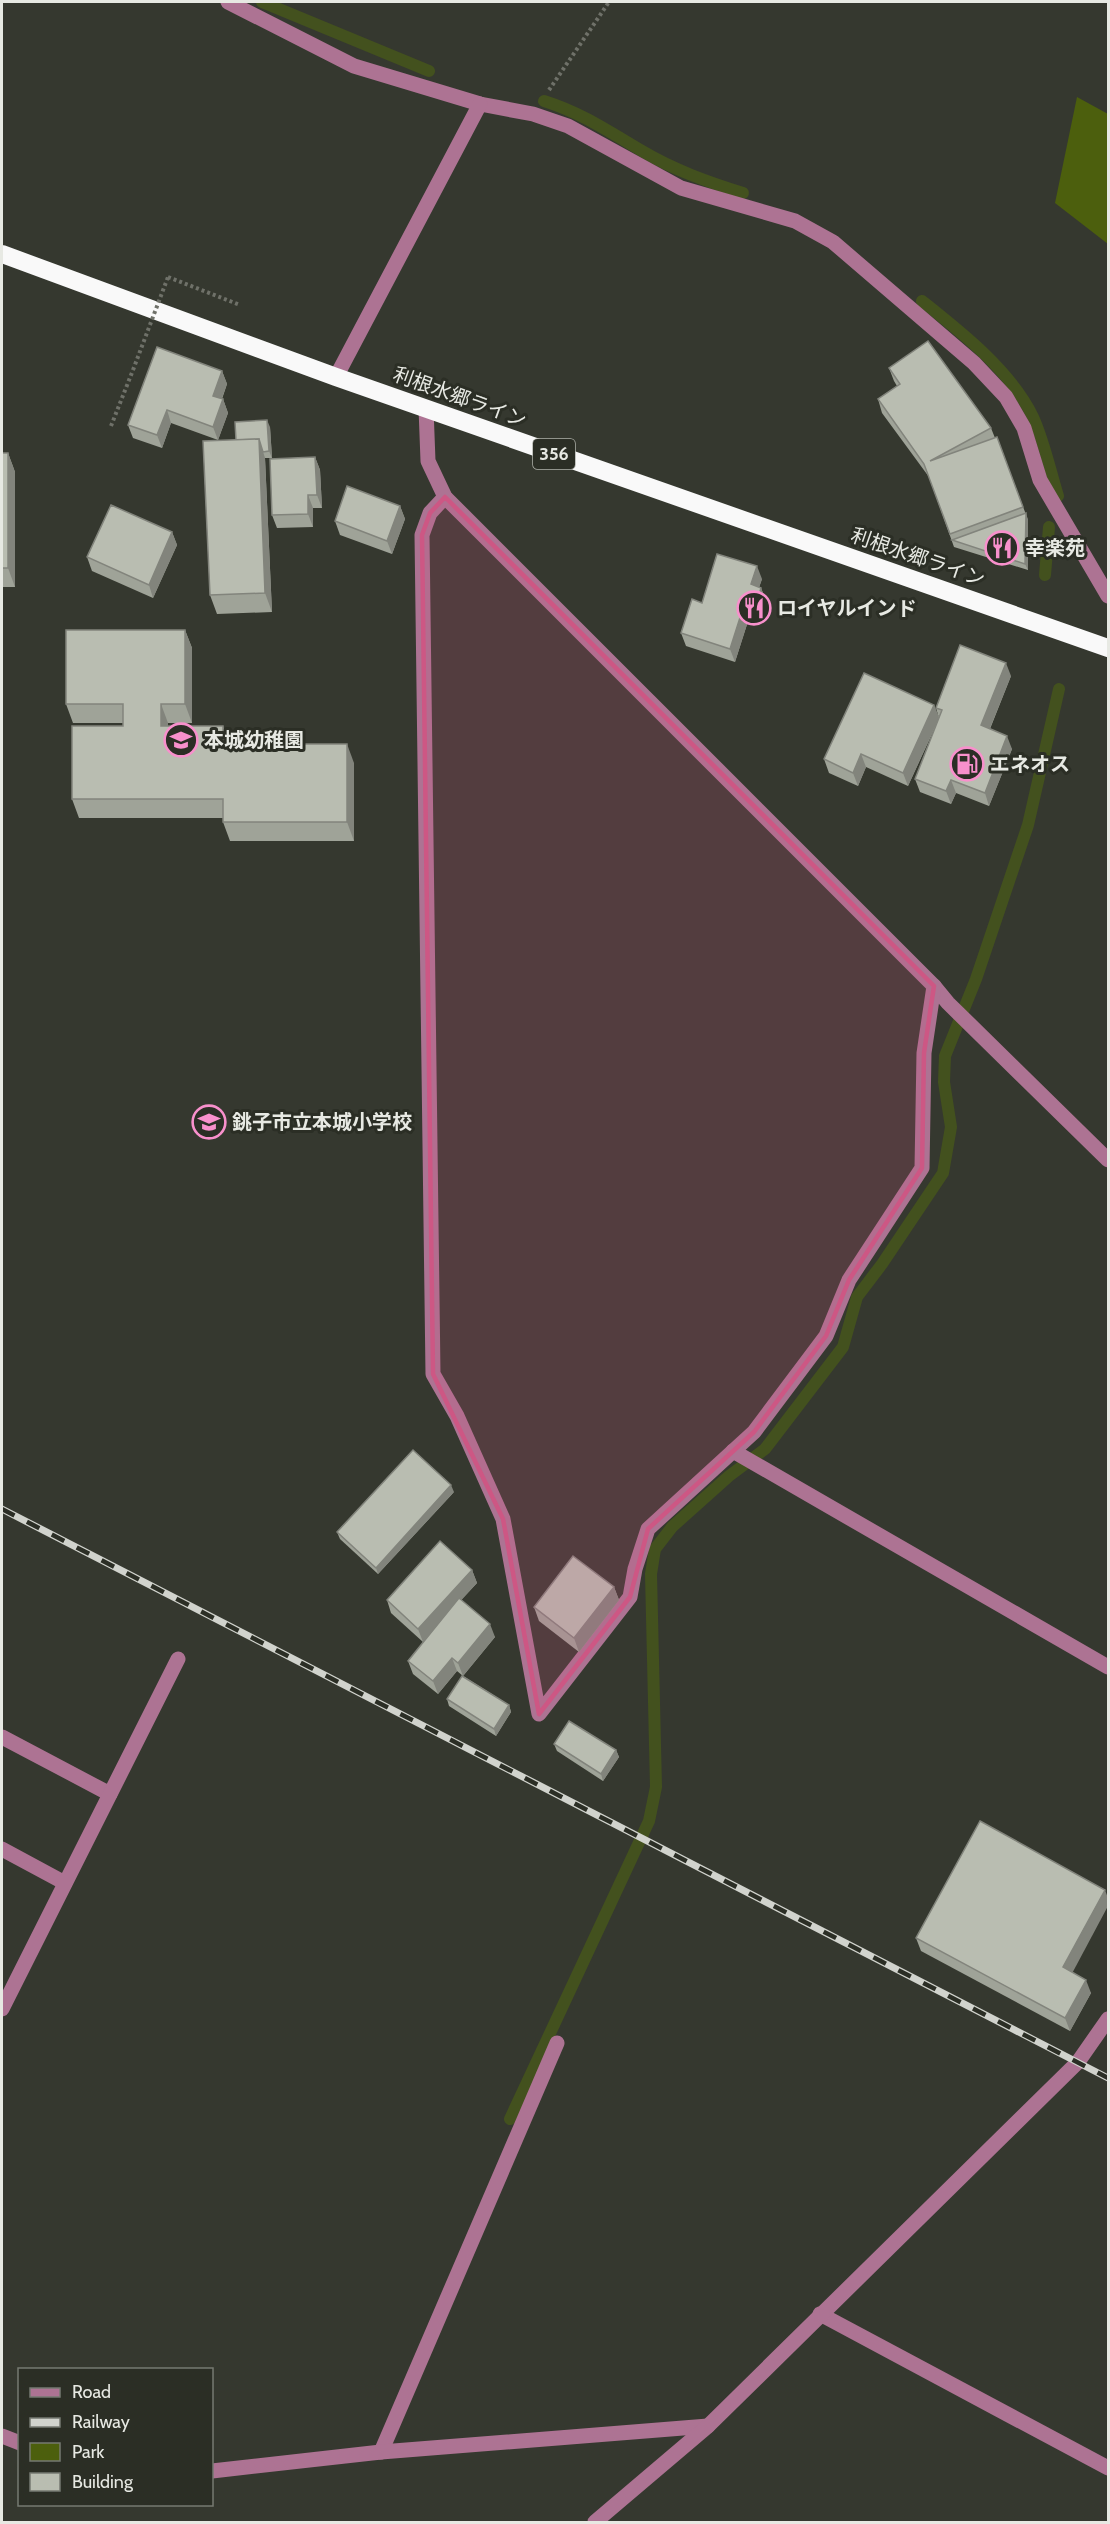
<svg xmlns="http://www.w3.org/2000/svg" width="1110" height="2524" font-family="Cabin,'Noto Sans JP',sans-serif">
	<style>
		.green { fill: #4c5f0d }
		.lines { fill: none; stroke-linecap: round; stroke-linejoin: round }
		.stream { stroke: #43511e; stroke-width: 12 }
		.path { stroke: #6f7169; stroke-width: 4; stroke-dasharray: 3 3; stroke-linecap: butt }
		.minor { stroke: #ad7393; stroke-width: 15 }
		.highway { stroke: #f9f9f9; stroke-width: 18 }
		.rail-casing { stroke: #d1d3cd; stroke-width: 7 }
		.rail { stroke: #2b2e25; stroke-width: 4.5; stroke-dasharray: 14; stroke-linecap: butt }
		.path-bridge { stroke: #6f7169; stroke-width: 4; stroke-dasharray: 3 3; stroke-linecap: butt }
		.wall { fill: #9fa398 }
		.shaded-wall { fill: #82847c }
		.building { fill: #b9bdb1; stroke: #82847c; stroke-width: 1.5 }
		.marked { fill: #cd5784; fill-opacity: 0.2; stroke: #cd5784; stroke-width: 4.5; stroke-linejoin: round }
		.labels { text-anchor: middle; stroke-width: 6; stroke-linejoin: round; paint-order: stroke }
		.shield { fill: #2b2e25; stroke: #afb1aa; stroke-width: 1.5 }
		.shield-label { font-size: 18px; font-weight: bold; fill: #e7e9e3 }
		.street-label { font-size: 20px; fill: #e7e9e3; stroke: #2b2e25 }
		.poi-label { font-size: 20px; font-weight: bold; fill: #e7e9e3; stroke: #2b2e25; text-anchor: start }
	</style>
	<rect width="100%" height="100%" fill="#35382f"/>
	<!-- green -->
	<path class="green" d="M1077,97L1108,114V244L1055,203Z"/>
	<g class="lines">
		<!-- stream -->
		<g class="stream">
			<path d="M262,2L429,71"/>
			<path d="M544,101C582,113 608,131 642,151C674,170 708,182 743,193"/>
			<path d="M922,301C961,332 1011,371 1033,417C1044,441 1050,470 1058,496"/>
			<path d="M1045,575L1049,527"/>
			<path d="M510,2119L649,1821L656,1787L651,1574L655,1549L672,1527L729,1476L765,1449L843,1347L857,1297L882,1264L943,1173L951,1127L944,1082L945,1056L976,979L1028,825L1059,689"/>
		</g>
		<!-- path -->
		<g class="path">
			<path d="M549,90L609,2"/>
			<path d="M168,277L240,305"/>
			<path d="M111,426L133,370"/>
		</g>
		<!-- minor -->
		<g class="minor">
			<path d="M228,2L354,66L480,104L533,114L568,126L681,188L795,221L833,242L974,363L1006,397L1024,428L1040,480L1108,596"/>
			<path d="M336,377L480,104"/>
			<path d="M426,408L428,461L445,497L934,986L948,1003L1108,1160"/>
			<path d="M445,497L430,513L422,535L433,1374L457,1416L503,1519L539,1714L630,1597L635,1569L648,1529L754,1432L826,1336L849,1280L922,1168L924,1053L934,986"/>
			<path d="M733,1451L1108,1667"/>
			<path d="M2,1737L110,1794"/>
			<path d="M2,1849L65,1883"/>
			<path d="M2,2009L178,1659"/>
			<path d="M820,2314L1108,2468"/>
			<path d="M2,2436L20,2443"/>
			<path d="M381,2452L557,2043"/>
			<path d="M212,2471L381,2452L708,2426"/>
			<path d="M595,2522L708,2426L1078,2062L1108,2019"/>
		</g>
		<!-- highway -->
		<path class="highway" d="M2,254L336,377L1108,648"/>
		<!-- rail casing -->
		<g class="rail-casing">
			<path id="rail" d="M2,1509L1108,2078"/>
		</g>
		<!-- rail -->
		<use href="#rail" class="rail"/>
		<!-- path-bridge -->
		<path class="path-bridge" d="M133,370L168,277"/>
	</g>
	<!-- wall -->
	<g class="wall">
		<path d="M889,368L991,428L995,438L997,437L1028,520V570L954,547L929,477L882,413L878,399L897,386L894,381Z"/>
		<path d="M222,371L227,384L222,399H223L228,413L218,440L171,423L162,448L133,438L128,425Z"/>
		<path d="M270,427L272,458H265L272,612L217,614L210,595L236,440Z"/>
		<path d="M2,453H8L15,472V587H2Z"/>
		<path d="M315,457L320,470L322,508H313V527L277,528L272,515Z"/>
		<path d="M400,506L405,519L392,554L340,535L335,521Z"/>
		<path d="M172,532L177,545L153,598L92,571L87,557Z"/>
		<path d="M762,579L759,587L761,588L766,601L760,618L750,615L735,662L686,646L681,633L702,603Z"/>
		<path d="M185,630L192,648V723H168V726L230,744L354,763V841H230L223,822V818H79L72,799L123,726V723H73L66,704Z"/>
		<path d="M1011,676L990,729L1012,749L989,806L956,793L951,804L920,792L915,779L938,721L908,786L866,767L858,786L829,773L824,759L934,705L939,718L936,708Z"/>
		<path d="M454,1492L378,1574L340,1539L337,1532Z"/>
		<path d="M472,1570L477,1583L461,1600L495,1637L463,1676L509,1705L511,1712L496,1736L449,1706L447,1699L463,1676L457,1671L438,1694L413,1674L408,1661L428,1636L423,1642L391,1613L387,1600Z"/>
		<path d="M614,1587L619,1600L579,1652L539,1621L534,1607Z"/>
		<path d="M554,1744L616,1750L619,1757L603,1781L557,1751Z"/>
		<path d="M916,1938L1072,1972L1091,1993L1070,2031L921,1951Z"/>
	</g>
	<!-- shaded-wall -->
	<g class="shaded-wall">
		<path d="M222,371L227,384L218,409L213,396Z"/>
		<path d="M223,399L228,413L218,440L213,427Z"/>
		<path d="M167,410L171,423L162,448L157,435Z"/>
		<path d="M267,420L270,427L272,458L269,451Z"/>
		<path d="M259,439L265,458L272,612L265,593Z"/>
		<path d="M8,453L15,472V587L8,568Z"/>
		<path d="M315,457L320,470L322,508L317,495Z"/>
		<path d="M308,495L313,508V527L308,514Z"/>
		<path d="M400,506L405,519L392,554L387,541Z"/>
		<path d="M1026,513L1028,520V570L1025,564Z"/>
		<path d="M172,532L177,545L153,598L149,585Z"/>
		<path d="M757,566L762,579L756,597L751,584Z"/>
		<path d="M761,588L766,601L760,618L756,605Z"/>
		<path d="M745,602L750,615L735,662L730,649Z"/>
		<path d="M185,630L192,648V723L185,704Z"/>
		<path d="M1006,663L1011,676L986,738L981,725Z"/>
		<path d="M161,704L168,723V744L161,726Z"/>
		<path d="M934,705L939,718L908,786L903,773Z"/>
		<path d="M223,726L230,744H223Z"/>
		<path d="M1007,736L1012,749L989,806L985,793Z"/>
		<path d="M347,744L354,763V841L347,822Z"/>
		<path d="M861,754L866,767L858,786L853,773Z"/>
		<path d="M951,780L956,793L951,804L946,791Z"/>
		<path d="M451,1485L454,1492L378,1574L376,1568Z"/>
		<path d="M472,1570L477,1583L423,1642L418,1629Z"/>
		<path d="M614,1587L619,1600L579,1652L574,1638Z"/>
		<path d="M490,1624L495,1637L463,1676L458,1663Z"/>
		<path d="M452,1658L457,1671L438,1694L433,1681Z"/>
		<path d="M509,1705L511,1712L496,1736L494,1729Z"/>
		<path d="M616,1750L619,1757L603,1781L601,1774Z"/>
		<path d="M1105,1890L1108,1898V1906L1068,1981L1063,1967Z"/>
		<path d="M1086,1980L1091,1993L1070,2031L1065,2018Z"/>
	</g>
	<!-- building -->
	<g class="building">
		<path d="M928,341L991,428L930,461L997,437L1023,507L950,534L924,464L878,399L900,384L889,368Z"/>
		<path d="M157,347L222,371L213,396L223,399L213,427L167,410L157,435L128,425Z"/>
		<path d="M267,420L269,451L263,452L259,439L236,440L235,422Z"/>
		<path d="M259,439L265,593L210,595L203,441Z"/>
		<rect x="2" y="453" width="6" height="115"/>
		<path d="M315,457L317,495H308V514L272,515L270,459Z"/>
		<path d="M347,486L400,506L387,541L335,521Z"/>
		<path d="M111,505L172,532L149,585L87,557Z"/>
		<path d="M1026,513L1025,564L952,540Z"/>
		<path d="M717,554L757,566L751,584L761,588L756,605L745,602L730,649L681,633L692,599L702,603Z"/>
		<path d="M66,630H185V704H161V726H223V744H347V822H223V799H72V726H123V704H66Z"/>
		<path d="M960,645L1006,663L981,725L1007,736L985,793L951,780L946,791L915,779L942,710L936,708Z"/>
		<path d="M864,673L934,705L903,773L861,754L853,773L824,759Z"/>
		<path d="M413,1450L451,1485L376,1568L337,1532Z"/>
		<path d="M440,1541L472,1570L418,1629L387,1600Z"/>
		<path d="M573,1556L614,1587L574,1638L534,1607Z"/>
		<path d="M459,1598L490,1624L458,1663L452,1658L433,1681L408,1661Z"/>
		<path d="M462,1676L509,1705L494,1729L447,1699Z"/>
		<path d="M569,1721L616,1750L601,1774L554,1744Z"/>
		<path d="M980,1821L1105,1890L1063,1967L1086,1980L1065,2018L916,1938Z"/>
	</g>
	<!-- marked area -->
	<path class="marked" d="M445,497L934,986L924,1053L922,1168L849,1280L826,1336L754,1432L648,1529L630,1597L539,1714L503,1519L433,1374L422,535L430,513Z"/>
	<!-- icons -->
	<defs>
		<g id="restaurant-ring" transform="scale(1.725)"><circle r="9.5" fill="#2b2e25" stroke="#f890cc" stroke-width="1.5"/><path d="M-5-6h1v4h1v-4h1v4h1v-4h1v5L-1.5 .5V6h-2V.5L-5-1ZM5-6V6H3V1.5H1.5Q1.5-4 5-6Z" fill="#f890cc"/></g>
		<g id="school-ring" transform="scale(1.725)"><circle r="9.5" fill="#2b2e25" stroke="#f890cc" stroke-width="1.5"/><path d="M0-5L7-2L0 1L-7-2ZM-4 1L0 2.5L4 1V4Q0 6-4 4Z" fill="#f890cc"/></g>
		<g id="fuel-ring" transform="scale(1.725)"><circle r="9.5" fill="#2b2e25" stroke="#f890cc" stroke-width="1.5"/><path d="M-5.5-6h7V0h2V4h1.3V-2.5L3-4.5l.8-.8L6-3V5H2.5V1h-1V6h-7ZM-4.2-4.7v3.2H.2V-4.7Z" fill="#f890cc"/></g>
	</defs>
	<g fill-rule="evenodd">
		<use href="#restaurant-ring" x="1002" y="548"/>
		<use href="#restaurant-ring" x="754" y="608"/>
		<use href="#school-ring" x="181" y="740"/>
		<use href="#fuel-ring" x="967" y="764"/>
		<use href="#school-ring" x="209" y="1122"/>
	</g>
	<g class="labels">
		<!-- shield labels -->
		<rect class="shield" x="533" y="439" width="42" height="30" rx="4.5"/>
		<g class="shield-label">
			<text x="554" y="460">356</text>
		</g>
		<!-- street labels -->
		<g class="street-label">
			<text transform="translate(460 397) rotate(20)" y="7">利根水郷ライン</text>
			<text transform="translate(918 557) rotate(19)" y="7">利根水郷ライン</text>
		</g>
		<!-- poi labels -->
		<g class="poi-label">
			<text x="1025" y="555">幸楽苑</text>
			<text x="777" y="615">ロイヤルインド</text>
			<text x="204" y="747">本城幼稚園</text>
			<text x="990" y="771">エネオス</text>
			<text x="232" y="1129">銚子市立本城小学校</text>
		</g>
	</g>
	<!-- border -->
	<rect width="1110" height="2524" fill="none" stroke="#e7e9e3" stroke-width="6"/>
	<!-- legend -->
	<rect x="18" y="2368" width="195" height="138" fill="#2b2e25" stroke="#767971" stroke-width="1.5"/>
	<rect x="30" y="2388" width="30" height="9" fill="#ad7393" stroke="#767971" stroke-width="1.5"/>
	<text x="72" y="2398" font-size="18" fill="#e7e9e3">Road</text>
	<rect x="30" y="2418" width="30" height="9" fill="#d1d3cd" stroke="#767971" stroke-width="1.5"/>
	<text x="72" y="2428" font-size="18" fill="#e7e9e3">Railway</text>
	<rect x="30" y="2443" width="30" height="18" fill="#4c5f0d" stroke="#767971" stroke-width="1.5"/>
	<text x="72" y="2458" font-size="18" fill="#e7e9e3">Park</text>
	<rect x="30" y="2473" width="30" height="18" fill="#b9bdb1" stroke="#767971" stroke-width="1.5"/>
	<text x="72" y="2488" font-size="18" fill="#e7e9e3">Building</text>
</svg>
